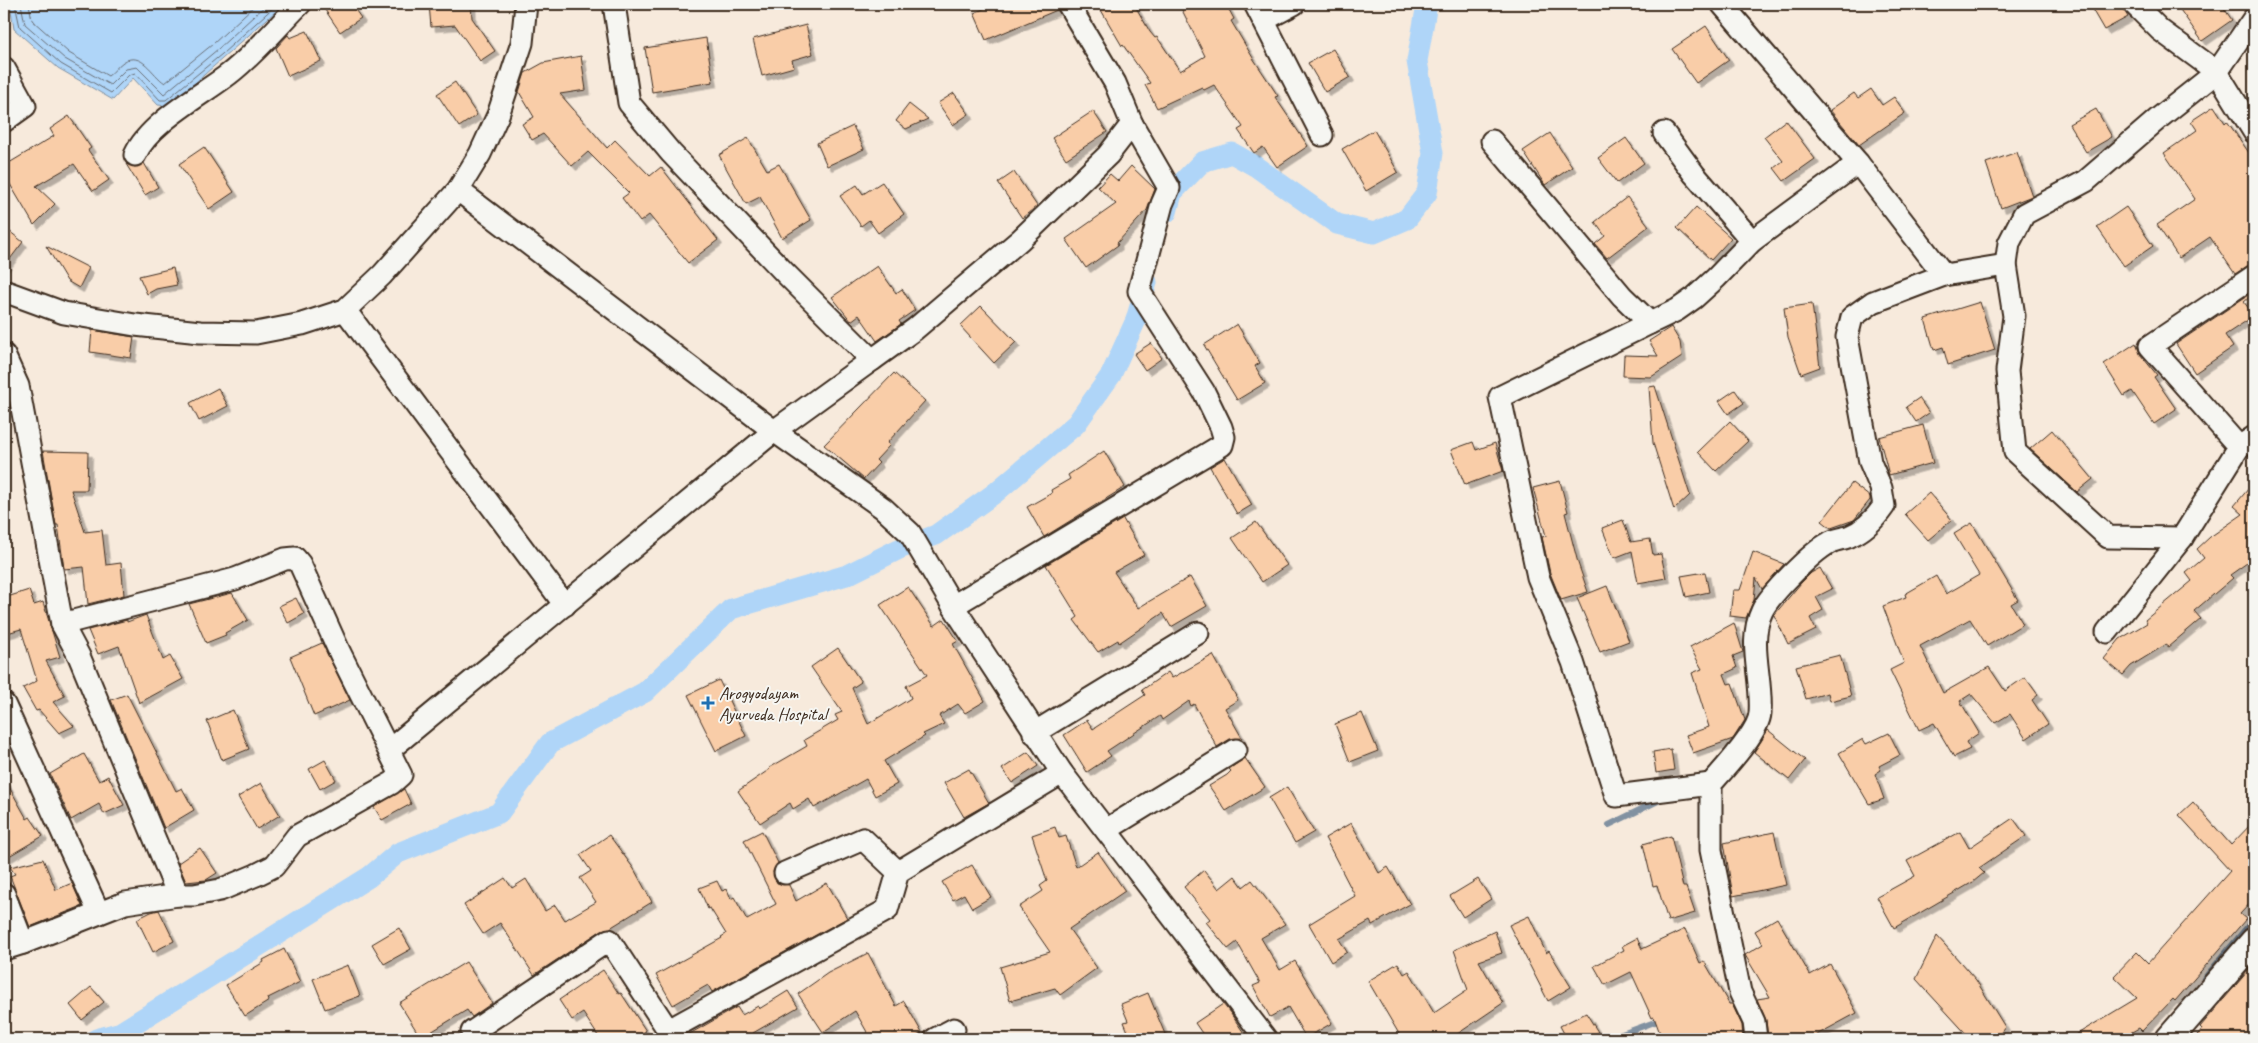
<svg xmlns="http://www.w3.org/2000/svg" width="2258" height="1043" font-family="Caveat,sans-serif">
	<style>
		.water { fill: #afd5f8; stroke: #8191a1 }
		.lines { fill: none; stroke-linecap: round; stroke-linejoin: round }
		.shore { stroke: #696e75; stroke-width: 1 }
		.stream { stroke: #8191a1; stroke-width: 6 }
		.canal { stroke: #afd5f8; stroke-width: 21 }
		.building { fill: #f9cda8; stroke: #3b2a1e; filter: url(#shadow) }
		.minor-casing { stroke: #3b2a1e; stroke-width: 25 }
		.tertiary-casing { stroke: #3b2a1e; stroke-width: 30 }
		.minor { stroke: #f6f6f2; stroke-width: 21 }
		.tertiary { stroke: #f6f6f2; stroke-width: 26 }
		.poi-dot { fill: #1f6fb2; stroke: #f6f6f2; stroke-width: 2 }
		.labels { text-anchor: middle; stroke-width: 4; stroke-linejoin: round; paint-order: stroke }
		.poi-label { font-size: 18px; fill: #3b2a1e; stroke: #f6f6f2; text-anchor: start }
	</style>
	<defs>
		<filter id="shadow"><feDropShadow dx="4.5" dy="4.5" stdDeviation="0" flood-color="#0004"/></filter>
	</defs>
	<rect width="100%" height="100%" fill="#f7eadc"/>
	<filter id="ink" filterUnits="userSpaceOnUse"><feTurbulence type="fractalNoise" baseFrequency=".02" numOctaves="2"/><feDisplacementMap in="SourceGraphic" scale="10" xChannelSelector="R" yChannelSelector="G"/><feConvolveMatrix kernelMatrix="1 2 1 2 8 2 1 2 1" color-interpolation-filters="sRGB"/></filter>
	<g filter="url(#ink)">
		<!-- water -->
		<path class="water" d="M10,4H284L169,106L158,105L133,78L113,100L58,68L14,29Z"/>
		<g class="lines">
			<!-- shore -->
			<g class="shore">
				<path d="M15,4L20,27L61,64L111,93L129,75L135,73L160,100H166L222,54L277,4"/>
				<path d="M21,4L25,24L65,59L110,85L126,69L137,67L164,94L218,49L267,4"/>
				<path d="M29,4L32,20L69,53L108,76C114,72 117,66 123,62C142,50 152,75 165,83L213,44L256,4"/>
			</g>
			<!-- stream -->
			<g class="stream">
				<path d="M1609,825L1664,798"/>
				<path d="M2204,979L2254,919"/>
				<path d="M1608,1039L1663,1019"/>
			</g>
			<!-- canal -->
			<g class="canal">
				<path d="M1167,212L1172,193L1202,162L1232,153L1255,166L1337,224L1374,233L1407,219L1427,193L1433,153L1417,61L1427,4"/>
				<path d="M96,1039L121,1032L369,877L398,853L499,813L550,743L645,692L731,609L847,575L899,549L936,535L995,493L1076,424L1111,375L1136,320L1147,282"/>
			</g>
		</g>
		<!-- building -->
		<g class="building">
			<path d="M321,4H351L361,18L340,32Z"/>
			<path d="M429,4H471L472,18L495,51L480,61L455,25L431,27Z"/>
			<path d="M995,4H1056L1057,10L986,40L974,13Z"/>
			<path d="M1112,4H1134L1150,32L1155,38L1157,37L1180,71L1205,56L1179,4H1226L1234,19L1231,21L1253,58L1278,96L1275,97L1308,146L1277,167L1263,147L1254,153L1238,130L1243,127L1214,85L1204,90L1202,87L1157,108L1145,85L1150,83L1123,45L1122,46L1101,10Z"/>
			<path d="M2105,4H2120L2128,17L2104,30L2093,11Z"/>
			<path d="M2176,4H2221L2232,20L2202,41Z"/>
			<path d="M806,25L813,54L792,60L794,67L762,76L753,39Z"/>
			<path d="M1706,26L1729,60L1696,83L1672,49Z"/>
			<path d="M307,31L321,61L288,76L276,48L288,35L290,38Z"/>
			<path d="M706,38L713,82L652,92L645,48Z"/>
			<path d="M1333,49L1350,77L1325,92L1308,63Z"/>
			<path d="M581,56L586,90L560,94L607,148L615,140L650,176L661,167L718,240L688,263L649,215L640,222L622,198L629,193L588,152L572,166L543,134L532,140L522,124L534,117L519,92L525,73L543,63Z"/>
			<path d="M455,82L477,115L459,127L437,94Z"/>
			<path d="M1871,89L1882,105L1894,97L1905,113L1859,145L1830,110L1854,93L1858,98Z"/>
			<path d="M954,93L969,114L953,125L938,103Z"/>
			<path d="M909,104L928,119L906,129L896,121Z"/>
			<path d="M2214,106L2225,123L2227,121L2254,160V264L2247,266L2235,274L2210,237L2179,258L2157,225L2195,199L2164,153L2197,130L2191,121Z"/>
			<path d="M2096,109L2112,137L2086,152L2069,124Z"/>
			<path d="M1093,111L1107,132L1066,159L1052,138Z"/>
			<path d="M69,116L91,148L88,150L109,180L93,191L74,164L36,186L55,204L34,225L4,174V166L54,136L50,129Z"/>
			<path d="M1786,120L1815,159L1784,181L1774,168L1783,161L1764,137Z"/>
			<path d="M853,126L864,149L827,166L817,143Z"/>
			<path d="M1374,130L1398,172L1366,191L1342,149Z"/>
			<path d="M1550,133L1572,167L1545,185L1523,151Z"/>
			<path d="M748,138L767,170L779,164L811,220L782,238L760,197L746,204L719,155Z"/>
			<path d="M1626,138L1644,163L1617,183L1598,158Z"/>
			<path d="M204,147L234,192L209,209L179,164Z"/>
			<path d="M2017,152L2032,196L2001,208L1986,163Z"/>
			<path d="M144,163L158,187L145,195L126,164L135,167Z"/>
			<path d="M1131,166L1155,189L1147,210L1117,243L1118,245L1086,268L1066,239L1116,204L1098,187L1110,174L1118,181Z"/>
			<path d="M1014,172L1037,206L1022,218L998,183Z"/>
			<path d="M882,182L904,214L878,233L869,220L861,226L840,196L857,185L863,194Z"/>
			<path d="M1627,197L1649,226L1607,258L1595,244L1605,236L1595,222Z"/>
			<path d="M1696,207L1731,238L1711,260L1677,228Z"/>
			<path d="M2126,207L2153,246L2124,266L2097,227Z"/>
			<path d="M4,227L23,242L4,267Z"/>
			<path d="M46,246L89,268L79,288L67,281Z"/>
			<path d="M877,266L896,293L902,289L915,310L899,321L901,324L877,341L859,315L851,321L832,297Z"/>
			<path d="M173,268L177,285L156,289L147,294L139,276Z"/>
			<path d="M2254,291V303L2250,297L2244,302L2254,316L2225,335L2233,347L2195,373L2176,344Z"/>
			<path d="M1980,302L1995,350L1948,365L1943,347L1934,350L1925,319Z"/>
			<path d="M1812,304L1820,367L1801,374L1788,337L1784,308Z"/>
			<path d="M981,306L1016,342L994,363L960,326Z"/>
			<path d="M1237,324L1260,363L1255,366L1265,383L1237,400L1204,345Z"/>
			<path d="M1671,327L1680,342L1682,357L1651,377L1623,376L1624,355L1658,356L1649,341Z"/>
			<path d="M92,330L134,337L131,358L90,352Z"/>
			<path d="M1151,343L1162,358L1145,370L1134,354Z"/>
			<path d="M2136,343L2140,354L2157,375L2154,377L2176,409L2154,424L2132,391L2124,396L2104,364Z"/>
			<path d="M894,373L925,401L887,443L890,445L876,460L879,463L864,479L824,445Z"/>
			<path d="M1655,386L1690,495L1674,510L1653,443L1649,387Z"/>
			<path d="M218,388L228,406L199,421L190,403Z"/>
			<path d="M1735,390L1744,403L1728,414L1719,401Z"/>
			<path d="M1919,398L1929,413L1916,422L1906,407Z"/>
			<path d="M1730,421L1748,441L1716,471L1698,452Z"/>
			<path d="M1923,425L1933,463L1889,475L1879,437Z"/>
			<path d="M2052,430L2093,479L2077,492L2030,449Z"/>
			<path d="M1473,442L1476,450L1495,443L1503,471L1465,485L1451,450Z"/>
			<path d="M43,451L88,452L87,490H71L85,532L102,530L106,565L121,563L124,595L88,604L84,567L64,569L58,525H56Z"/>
			<path d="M1104,451L1125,487L1044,537L1027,507L1052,493L1051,490L1070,479L1068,475Z"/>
			<path d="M1225,458L1252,505L1237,514L1210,467Z"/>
			<path d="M1560,481L1568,512L1565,513L1578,563L1588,592L1561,600L1550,573L1542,537L1546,536L1533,488Z"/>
			<path d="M2254,482V558L2230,575L2233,578L2194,611L2201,619L2168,647L2165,645L2131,666L2123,675L2104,659L2120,639L2147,623L2145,620L2192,581L2186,573L2204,558L2197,549L2210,537L2243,514L2234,506Z"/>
			<path d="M1852,483L1870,497V500L1854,520L1831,528L1822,521Z"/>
			<path d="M1929,493L1952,520L1928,540L1905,514Z"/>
			<path d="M1123,519L1144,555L1114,572L1138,608L1190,577L1207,606L1171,627L1163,613L1119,643L1118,640L1098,652L1074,620L1078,617L1046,565Z"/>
			<path d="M1623,520L1631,542L1650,539L1653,555L1661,554L1666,578L1638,583L1632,551L1614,558L1602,528Z"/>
			<path d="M1256,522L1287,565L1262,582L1232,538Z"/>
			<path d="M1972,523L2018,600L2011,604L2023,624L1987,646L1970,619L1920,646L1943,693L1989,667L2005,691L2025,677L2038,695L2032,700L2048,724L2026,739L2010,714L1995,723L1971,694L1960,701L1979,733L1966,742L1970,749L1954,757L1934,723L1919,730L1890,670L1904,663L1883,606L1906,597L1905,594L1936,576L1946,594L1979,575L1954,534Z"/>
			<path d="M1753,552L1784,564L1762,589L1756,578L1754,600L1746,618L1730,616L1733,590H1740Z"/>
			<path d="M1820,568L1832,589L1816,597L1823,610L1810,618L1816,630L1788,644L1774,615L1801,583L1811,573Z"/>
			<path d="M1705,572L1709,592L1686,597L1681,576Z"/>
			<path d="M1607,586L1629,641L1600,652L1577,598Z"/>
			<path d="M908,587L934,626L944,619L958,641L953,644L985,701L965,713L958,704L939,716L944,724L923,734L925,736L884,761L897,784L875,796L866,779L814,808L809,799L793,809L790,803L760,823L738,791L770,769L769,768L807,746L804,740L838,720L835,715L842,712L811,667L838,648L861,682L852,688L868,724L911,698L906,686L927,675L880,605Z"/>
			<path d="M29,590L34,605L43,602L60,657L46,661L65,696L53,702L74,726L59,733L39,710L36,711L23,688L37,681L21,629L4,634V598Z"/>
			<path d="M232,593L248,620L225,633L226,635L206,643L189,604Z"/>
			<path d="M296,598L304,614L288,623L279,606Z"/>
			<path d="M146,615L163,660L170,656L183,679L139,703L119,646L98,654L88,630L127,620V622Z"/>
			<path d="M1734,623L1743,652L1733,656L1737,668L1724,674L1728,684L1732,683L1745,720L1733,739L1693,753L1686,735L1709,727L1692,673L1702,669L1690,647Z"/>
			<path d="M322,643L350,700L314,716L290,657Z"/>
			<path d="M1213,655L1238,700L1225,708L1242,738L1230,739L1217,747L1194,704L1191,706L1189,701L1162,720L1160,716L1107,751L1111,756L1087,772L1064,735L1087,720L1093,729L1145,695L1142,690L1168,672L1172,678Z"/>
			<path d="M1840,655L1851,696L1830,701L1828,693L1806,699L1796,666Z"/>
			<path d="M719,680L746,736L716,751L688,695Z"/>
			<path d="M127,694L176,791L182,788L194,810L164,828L111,700Z"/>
			<path d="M233,710L249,749L222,760L207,721Z"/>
			<path d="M1362,713L1378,751L1350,762L1335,724Z"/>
			<path d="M1768,730L1805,760L1789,780L1754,752Z"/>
			<path d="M1889,733L1900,755L1879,766L1881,770L1875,774L1884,799L1869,804L1839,753L1863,739L1866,744Z"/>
			<path d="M1671,749L1674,770L1656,773L1653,752Z"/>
			<path d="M1028,752L1038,766L1012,783L1002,769Z"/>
			<path d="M84,754L99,781L108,776L124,805L104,814L99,804L71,820L50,774Z"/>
			<path d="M1245,758L1265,787L1226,811L1209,786L1227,775L1231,771L1229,769Z"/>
			<path d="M325,760L336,780L320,789L309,769Z"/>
			<path d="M969,769L989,803L964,817L944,783Z"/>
			<path d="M4,778L27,819L30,817L43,836L4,859Z"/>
			<path d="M261,783L280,815L257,829L238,797Z"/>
			<path d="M1287,787L1314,832L1295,843L1269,798Z"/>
			<path d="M404,789L411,804L382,820L374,807Z"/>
			<path d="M2193,802L2231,845L2254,821V899L2240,914L2246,919L2175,1001L2173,999L2142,1031L2139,1028L2119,1039H2069L2137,998L2114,976L2137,952L2148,963L2230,871L2179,815Z"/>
			<path d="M2013,818L2026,836L1979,868L1984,873L1973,882L1894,928L1877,897L1915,876L1907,861L1960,832L1969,848Z"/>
			<path d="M1351,823L1379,873L1388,867L1410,904L1372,925L1370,921L1339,939L1347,952L1331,962L1309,924L1355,896L1325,838Z"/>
			<path d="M1055,827L1059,838L1066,836L1076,867L1098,852L1125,891L1069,929L1097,968L1060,995L1055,988L1010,1001L1000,967L1050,952L1019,907L1043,891L1040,886L1047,881L1032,835Z"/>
			<path d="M762,831L778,863L773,872L777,883L789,885L796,901L827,883L847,918L712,992L708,985L673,1005L656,975L722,938L721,937L726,934L710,908L708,909L699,888L717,881L722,891L727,889L731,899L734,897L747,920L776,904L744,840Z"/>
			<path d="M1774,832L1786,885L1733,896L1724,843Z"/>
			<path d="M609,835L634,869L652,902L610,928L602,930L534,975L500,923L483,934L464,905L505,878L512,888L526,879L545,911L555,905L565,920L596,902L580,878L591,871L580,855Z"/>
			<path d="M1671,836L1683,887H1686L1695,913L1668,921L1657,885L1653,886L1643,844Z"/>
			<path d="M200,848L217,873L206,880L186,882L178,863Z"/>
			<path d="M43,859L56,890L72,883L82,906L30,927L10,876L15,874L10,867Z"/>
			<path d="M972,865L991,897L972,908L964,894L953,900L942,882Z"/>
			<path d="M1204,870L1219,889L1235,876L1243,887L1252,880L1285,924L1261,938L1280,970L1295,961L1332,1023L1306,1038L1288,1007L1270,1017L1253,986L1260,983L1237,942L1228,949L1206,922L1210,919L1184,887Z"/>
			<path d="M1478,879L1491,899L1463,917L1450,896Z"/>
			<path d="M159,910L174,941L153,952L137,919L151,912Z"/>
			<path d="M1529,916L1546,953L1549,951L1571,987L1548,1001L1509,925Z"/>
			<path d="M1777,918L1810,975L1830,964L1857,1013L1809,1039H1768L1766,1020L1757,999L1770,997L1745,955L1763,944L1755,931Z"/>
			<path d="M399,928L411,949L384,964L372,944Z"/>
			<path d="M1685,929L1700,963L1704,961L1729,1004H1732L1742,1025L1743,1039H1662L1654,1017L1652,1018L1631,972L1605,985L1594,966L1624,950L1622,946L1637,938L1642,949Z"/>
			<path d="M1495,931L1502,953L1479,961L1503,1003L1450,1039H1402L1368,981L1398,963L1404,974L1409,971L1434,1013L1468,990L1454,950Z"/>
			<path d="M1937,936L1976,980L2005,1027L1996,1039H1971L1916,979Z"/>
			<path d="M284,949L300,982L268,998L269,1001L245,1016L226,985L264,962L263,960Z"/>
			<path d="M868,953L896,1006L904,1001L922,1033L912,1039H871L855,1011L823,1032L798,994L828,973Z"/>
			<path d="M466,962L492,1003L472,1017L467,1010L421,1038L399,1003Z"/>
			<path d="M2254,964V1039H2194L2202,1029L2200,1027Z"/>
			<path d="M348,965L360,996L325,1009L313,979Z"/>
			<path d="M603,970L619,994L621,993L646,1031L633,1039H600L583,1013L572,1020L559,1000Z"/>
			<path d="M91,987L104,1002L82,1020L70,1005Z"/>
			<path d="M788,991L798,1007L753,1033L757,1039H686V1036L737,1007L742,1015L758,1006L759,1009Z"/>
			<path d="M1148,993L1167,1039H1131L1124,1022L1128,1021L1121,1004Z"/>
			<path d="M1223,1004L1231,1014L1248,1039H1206L1195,1023Z"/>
			<path d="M1586,1013L1598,1032L1585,1039H1567L1560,1026Z"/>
		</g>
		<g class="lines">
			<!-- minor casing -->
			<g class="minor-casing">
				<g id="minor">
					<path d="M614,4L629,103L671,153L786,274L872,360L915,329L1020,240L1108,155L1132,124L1115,83L1068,4"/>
					<path d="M1255,4L1322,135"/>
					<path d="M1722,4L1858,163L1944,275"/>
					<path d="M2134,4L2160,30L2217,72L2254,132"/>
					<path d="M2254,18L2217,72L2159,118L2086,181L2024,214L2009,243L2006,265L2014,316L2007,371L2015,452L2108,537L2182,538L2239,447L2254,437"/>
					<path d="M1264,20L1294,4"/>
					<path d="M4,68L25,106L4,121"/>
					<path d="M1132,124L1169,188L1162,204L1139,291L1204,392L1221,427L1224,437L1222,445L953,606L1062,773L1266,1039"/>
					<path d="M1664,133L1694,174L1752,241"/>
					<path d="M1492,141L1622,296L1650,323L1677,310L1694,298L1716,278L1752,241L1858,163"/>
					<path d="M135,155C149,123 202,95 229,74C255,54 277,27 300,4"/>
					<path d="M458,190L774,431L883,508L910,533L953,606"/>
					<path d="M4,291L64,313L135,325L200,332L256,333L302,324L345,310L382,275L458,190L480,154L498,115L522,43L526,4"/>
					<path d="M345,310L565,605"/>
					<path d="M1650,323L1500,397L1538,577L1573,662L1616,796L1711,784"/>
					<path d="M4,355L18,386L62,624L235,579L285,559L295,558L300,564L340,653L401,775L392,783L297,836L274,866L256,875L220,890L194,895H178L125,903L23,943L4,949"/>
					<path d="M2239,447L2150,346L2254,276"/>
					<path d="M62,624L79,656L178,895"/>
					<path d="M2107,632L2182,538"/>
					<path d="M4,704L99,913"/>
					<path d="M1034,733L1198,633"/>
					<path d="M389,750L774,431L872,360"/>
					<path d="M1106,830L1236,750"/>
					<path d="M785,873L863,839L898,872"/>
					<path d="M4,894L23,943"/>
					<path d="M667,1031L887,910L898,872L1062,773"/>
					<path d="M472,1032L609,940L674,1039"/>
					<path d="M935,1039L954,1029"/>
					<path d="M1756,1039L1754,1022L1740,992L1711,850V784C1724,769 1759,732 1760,713C1763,680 1747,642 1762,611C1770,594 1812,552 1829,543C1835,539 1844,539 1850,536C1865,530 1875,519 1884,506L1881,488L1870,462L1847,337L1852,317L1873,302L1944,275L2006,265"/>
				</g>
			</g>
			<!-- tertiary casing -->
			<g class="tertiary-casing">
				<path id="tertiary" d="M2169,1039L2254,941"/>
			</g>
			<!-- minor -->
			<use href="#minor" class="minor"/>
			<!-- tertiary -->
			<use href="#tertiary" class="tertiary"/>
		</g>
	</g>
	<!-- markers -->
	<path class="poi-dot" d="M705.5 695.5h5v5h5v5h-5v5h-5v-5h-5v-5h5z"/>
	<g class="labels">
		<!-- poi labels -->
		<g class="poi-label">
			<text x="719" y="699">Arogyodayam<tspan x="719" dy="21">Ayurveda Hospital</tspan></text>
		</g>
	</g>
	<!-- margin -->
	<rect width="2258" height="1043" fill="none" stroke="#f6f6f2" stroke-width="20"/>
	<rect x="10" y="10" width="2238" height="1023" fill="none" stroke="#3b2a1e" stroke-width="2" filter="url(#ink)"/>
</svg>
